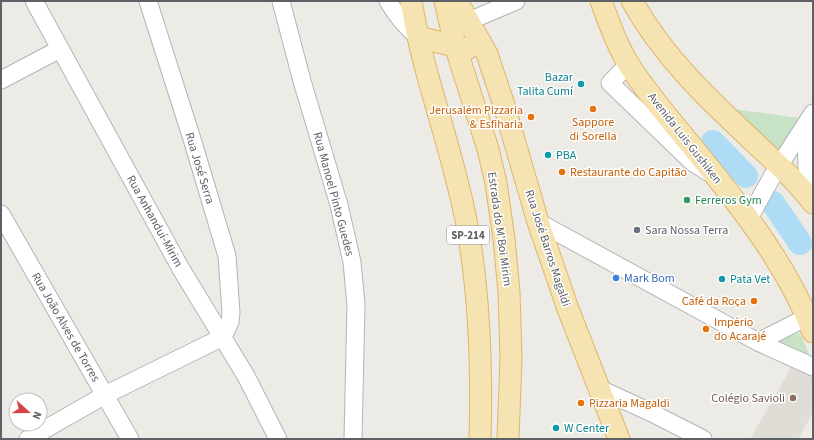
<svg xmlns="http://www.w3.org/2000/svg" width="814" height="440" font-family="'Source Sans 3',sans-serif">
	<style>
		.education { fill: #e0dcd6 }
		.green { fill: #c7e2c4 }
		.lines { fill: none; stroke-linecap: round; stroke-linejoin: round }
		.river { stroke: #aedcf5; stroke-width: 24 }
		.minor-casing { stroke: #b2b5b8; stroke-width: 19 }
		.major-casing { stroke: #e0b56b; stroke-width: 23 }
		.minor { stroke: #fff; stroke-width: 17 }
		.major { stroke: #f5e4b2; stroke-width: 21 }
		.culture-dot { fill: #0f9aa8; stroke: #fff; stroke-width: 1.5 }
		.food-dot { fill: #e8710a; stroke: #fff; stroke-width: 1.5 }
		.leisure-dot { fill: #2e9e5b; stroke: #fff; stroke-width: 1.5 }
		.worship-dot { fill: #6b7280; stroke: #fff; stroke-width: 1.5 }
		.shop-dot { fill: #3f7fe0; stroke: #fff; stroke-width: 1.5 }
		.education-dot { fill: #8d6e63; stroke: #fff; stroke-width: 1.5 }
		.labels { text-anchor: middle; stroke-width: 3; stroke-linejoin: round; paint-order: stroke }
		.shield { fill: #fff; stroke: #8e9092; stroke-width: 1 }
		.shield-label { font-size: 11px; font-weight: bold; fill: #5d6064 }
		.culture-label { font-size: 12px; fill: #0d838f; stroke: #fff; text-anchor: start }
		.food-label { font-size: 12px; fill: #c56008; stroke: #fff; text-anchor: start }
		.street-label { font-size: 12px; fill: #5d6064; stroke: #fff }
		.leisure-label { font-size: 12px; fill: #27864d; stroke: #fff; text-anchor: start }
		.worship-label { font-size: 12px; fill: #5b616d; stroke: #fff; text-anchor: start }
		.shop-label { font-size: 12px; fill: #366cbe; stroke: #fff; text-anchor: start }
		.education-label { font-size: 12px; fill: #785e54; stroke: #fff; text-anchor: end }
	</style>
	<rect width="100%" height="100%" fill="#edebe5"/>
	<!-- education -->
	<path class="education" d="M793,362L806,369L813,376V413L798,439H750L782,384Z"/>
	<!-- green -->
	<g class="green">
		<path d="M726,108L799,118L779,149L775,151Z"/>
		<path d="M800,333L811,359L775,341Z"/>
	</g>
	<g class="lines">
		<!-- river -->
		<g class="river">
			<path d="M713,142L746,176"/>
			<path d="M773,203L800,243"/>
		</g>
		<!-- minor casing -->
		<g class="minor-casing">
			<g id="minor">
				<path d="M34,1L181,269L246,376L278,439"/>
				<path d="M148,1L192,139L227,256L231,313L230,322L223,337"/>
				<path d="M281,1L302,81L339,205L352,262L356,305L353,439"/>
				<path d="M388,1C396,15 405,26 418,37"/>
				<path d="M469,21L516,1"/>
				<path d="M629,64L610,83L692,162L708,172"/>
				<path d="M1,80L60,49"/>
				<path d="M810,122C804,149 807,173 811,200"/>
				<path d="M1,214L130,439"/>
				<path d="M748,220L773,175L813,113"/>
				<path d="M538,222L758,342L813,367"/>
				<path d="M758,342L807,317"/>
				<path d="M600,389L652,413L703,439"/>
				<path d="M28,439L105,395L223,337"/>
			</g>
		</g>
		<!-- major casing -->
		<g class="major-casing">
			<g id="major">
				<path d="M411,1C416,29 422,57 430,84C443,131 458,177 467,225C480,296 482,367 480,439"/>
				<path d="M445,1L455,45L488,149L496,183L504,239L509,292L511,358L508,439"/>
				<path d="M457,1L487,54L503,102L538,222L568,309L619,439"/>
				<path d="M601,1C609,23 617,45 629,65C647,93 669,119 690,144C737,202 786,262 813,332"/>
				<path d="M632,1C663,57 709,100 755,143C776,163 796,180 813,203"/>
				<path d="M418,37L467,49"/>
			</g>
		</g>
		<!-- minor -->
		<use href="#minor" class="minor"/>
		<!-- major -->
		<use href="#major" class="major"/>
	</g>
	<!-- markers -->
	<g class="culture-dot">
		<circle cx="581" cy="84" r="4"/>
		<circle cx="548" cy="155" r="4"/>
		<circle cx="722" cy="279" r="4"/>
		<circle cx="556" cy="428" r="4"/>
	</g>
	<g class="food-dot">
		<circle cx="593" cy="109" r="4"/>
		<circle cx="531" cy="117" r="4"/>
		<circle cx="562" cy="172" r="4"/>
		<circle cx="754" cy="301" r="4"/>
		<circle cx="706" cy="329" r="4"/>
		<circle cx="581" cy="403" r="4"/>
	</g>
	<circle class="leisure-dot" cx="687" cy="200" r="4"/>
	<circle class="worship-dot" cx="637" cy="230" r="4"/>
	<circle class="shop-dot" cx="616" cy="278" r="4"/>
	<circle class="education-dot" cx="793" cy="398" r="4"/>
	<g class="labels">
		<!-- shield labels -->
		<rect class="shield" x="447" y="226" width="42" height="18" rx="3"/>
		<g class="shield-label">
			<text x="468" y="239">SP-214</text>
		</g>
		<!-- culture labels -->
		<g class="culture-label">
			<text x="573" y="81" text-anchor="end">Bazar<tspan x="573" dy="14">Talita Cumí</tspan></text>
			<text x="556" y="159">PBA</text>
			<text x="730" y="283">Pata Vet</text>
			<text x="564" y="432">W Center</text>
		</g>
		<!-- food labels -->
		<g class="food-label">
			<text x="523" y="114" text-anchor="end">Jerusalém Pizzaria<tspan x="523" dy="14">&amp; Esfiharia</tspan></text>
			<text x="593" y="126" text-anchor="middle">Sappore<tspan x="593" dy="14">di Sorella</tspan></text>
			<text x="570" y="176">Restaurante do Capitão</text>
			<text x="746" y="305" text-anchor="end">Café da Roça</text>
			<text x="714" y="326">Império<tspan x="714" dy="14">do Acarajé</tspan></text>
			<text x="589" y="407">Pizzaria Magaldi</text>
		</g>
		<!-- street labels -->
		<g class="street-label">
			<text transform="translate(685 138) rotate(52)" y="4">Avenida Luis Gushiken</text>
			<text transform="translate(200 168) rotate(73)" y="4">Rua José Serra</text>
			<text transform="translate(334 194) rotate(75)" y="4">Rua Manoel Pinto Guedes</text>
			<text transform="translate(155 221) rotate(61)" y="4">Rua Anhanduí-Mirim</text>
			<text transform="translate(500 229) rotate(82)" y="4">Estrada do M'Boi Mirim</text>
			<text transform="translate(548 248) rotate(72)" y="4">Rua José Barros Magaldi</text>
			<text transform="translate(66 327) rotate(60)" y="4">Rua João Alves de Torres</text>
		</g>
		<!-- leisure labels -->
		<g class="leisure-label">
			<text x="695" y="204">Ferreros Gym</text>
		</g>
		<!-- worship labels -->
		<g class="worship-label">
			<text x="645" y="234">Sara Nossa Terra</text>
		</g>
		<!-- shop labels -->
		<g class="shop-label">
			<text x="624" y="282">Mark Bom</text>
		</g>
		<!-- education labels -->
		<g class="education-label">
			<text x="785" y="402">Colégio Savioli</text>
		</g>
	</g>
	<!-- border -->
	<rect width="814" height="440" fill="none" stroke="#5d6064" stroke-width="4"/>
	<!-- north arrow -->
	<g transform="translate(28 412) rotate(111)"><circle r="19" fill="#ffffff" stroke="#bebfc1"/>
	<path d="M0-3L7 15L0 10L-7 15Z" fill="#d44446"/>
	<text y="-6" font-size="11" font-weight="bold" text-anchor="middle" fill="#5d6064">N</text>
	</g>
</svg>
